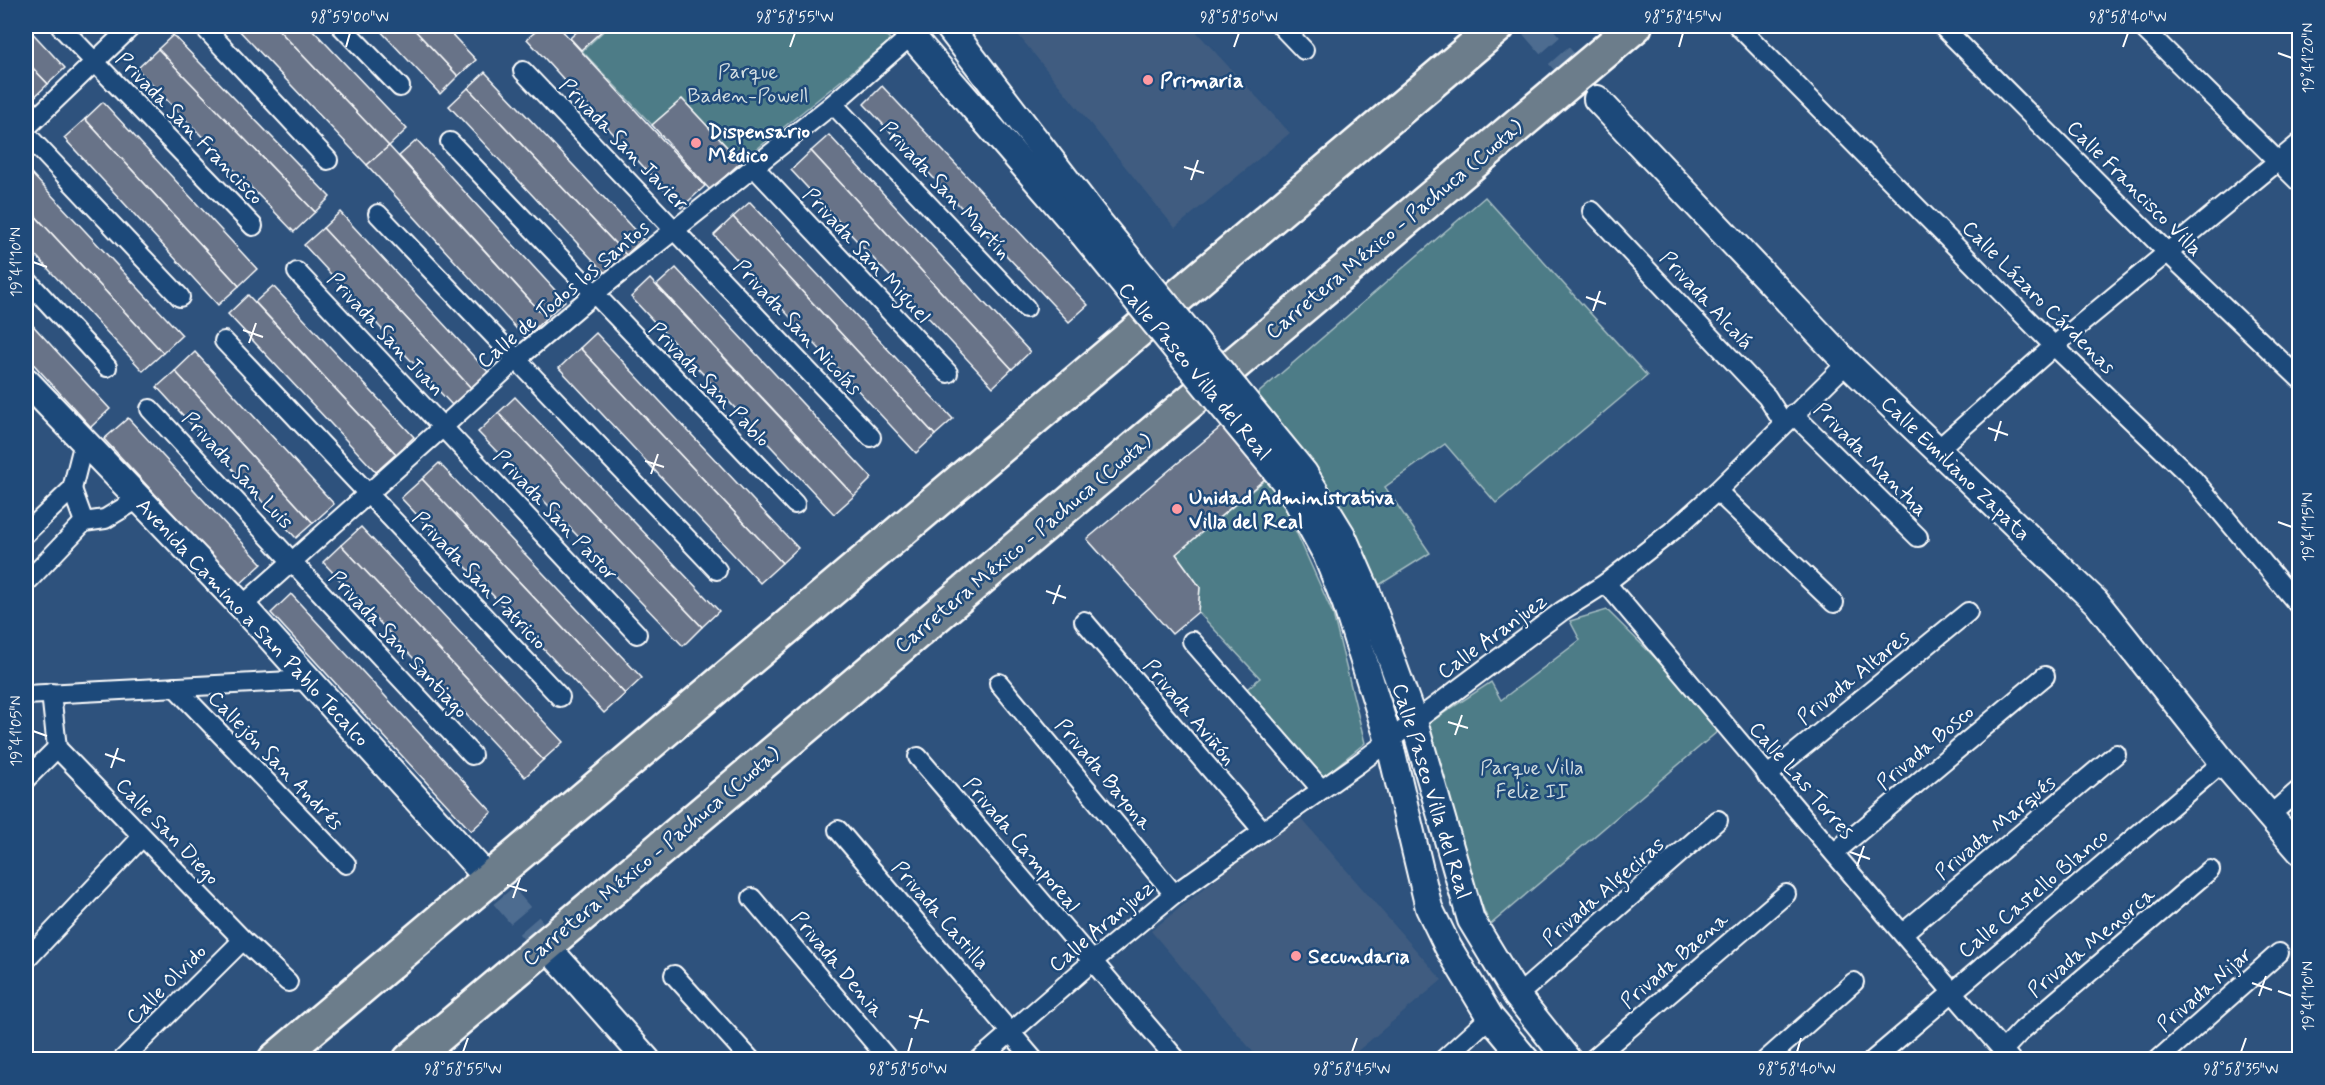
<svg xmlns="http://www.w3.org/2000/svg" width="2325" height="1085" font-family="Mynerve,sans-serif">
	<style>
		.built { fill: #3f5c80 }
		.green { fill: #4e7c87; stroke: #a6bec3; stroke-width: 1.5 }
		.building { fill: #687388; stroke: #fff; stroke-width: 1.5 }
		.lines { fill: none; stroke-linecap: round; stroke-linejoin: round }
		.secondary-tunnel { stroke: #4d6c90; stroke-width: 26; stroke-dasharray: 26 13; stroke-linecap: butt }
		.street-casing { stroke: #fff; stroke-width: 22 }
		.secondary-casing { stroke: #fff; stroke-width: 30 }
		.highway-casing { stroke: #fff; stroke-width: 38 }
		.street { stroke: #1f4a7a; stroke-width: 18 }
		.secondary { stroke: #1f4a7a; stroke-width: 26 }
		.highway { stroke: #6c7d8b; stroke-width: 33 }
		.secondary-bridge-casing { stroke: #fff; stroke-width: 30; stroke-linecap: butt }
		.secondary-bridge { stroke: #1f4a7a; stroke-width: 26 }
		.ticks { fill: none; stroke: #fff; stroke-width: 2 }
		.poi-dot { fill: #ff9aa2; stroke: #1f4a7a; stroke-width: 2 }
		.labels { text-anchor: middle; stroke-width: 5; stroke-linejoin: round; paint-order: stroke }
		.park-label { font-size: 21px; fill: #d3dee1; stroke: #1f4a7a }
		.poi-label { font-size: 21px; font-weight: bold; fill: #fff; stroke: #1f4a7a; text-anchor: start }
		.street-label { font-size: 21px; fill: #fff; stroke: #1f4a7a }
		.neatline { fill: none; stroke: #fff; stroke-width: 2 }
		.ticks-label { font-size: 15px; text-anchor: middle; fill: #fff }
	</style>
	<rect width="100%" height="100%" fill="#2e527d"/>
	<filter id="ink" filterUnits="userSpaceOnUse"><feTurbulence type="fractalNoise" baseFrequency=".0167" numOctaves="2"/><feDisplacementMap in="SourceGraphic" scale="12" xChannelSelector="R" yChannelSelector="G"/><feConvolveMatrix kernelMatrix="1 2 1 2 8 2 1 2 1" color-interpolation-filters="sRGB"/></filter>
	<g filter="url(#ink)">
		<!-- built -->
		<g class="built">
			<path d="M1011,26H1191L1290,133L1175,228Z"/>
			<path d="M1300,817L1442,980L1348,1059H1259L1151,931L1267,838Z"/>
		</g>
		<!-- green -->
		<g class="green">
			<path d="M609,26H877L891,40L741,162L682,99L652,125L582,51Z"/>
			<path d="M1485,197L1647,376L1496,503L1445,444L1385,487L1430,553L1368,592L1248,402Z"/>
			<path d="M1266,479L1281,498L1333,614L1365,743L1313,785L1242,693L1260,678L1198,612L1200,587L1176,554Z"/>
			<path d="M1607,610L1724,726L1490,925L1475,888L1427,724L1491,682L1501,700L1580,640L1570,621Z"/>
		</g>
		<!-- building -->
		<g class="building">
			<path d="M26,26L65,68L48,84L26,61Z"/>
			<path d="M235,26H275L389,146L367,165Z"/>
			<path d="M275,26H309L407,129L389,146Z"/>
			<path d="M376,26H411L458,76L440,94Z"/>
			<path d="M411,26H444L476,60L458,76Z"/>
			<path d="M542,26H558L705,186L681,208L527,39Z"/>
			<path d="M583,26H607L581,50L570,38Z"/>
			<path d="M173,35L330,197L315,212L158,49Z"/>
			<path d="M158,49L315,212L294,232L137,69Z"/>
			<path d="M26,61L48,84L28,103L26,101Z"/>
			<path d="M485,72L643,239L626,255L468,88Z"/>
			<path d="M882,86L1088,305L1069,322L864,104Z"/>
			<path d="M468,88L626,255L606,274L449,106Z"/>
			<path d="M682,99L741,162L710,190L652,125Z"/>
			<path d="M103,102L257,269L239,286L85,119Z"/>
			<path d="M85,119L239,286L218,305L64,138Z"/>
			<path d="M829,135L1030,352L1012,369L811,151Z"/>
			<path d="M417,140L565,301L546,318L399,156Z"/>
			<path d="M389,146L546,318L525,338L367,165Z"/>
			<path d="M811,151L1012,369L993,387L791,170Z"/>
			<path d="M31,173L182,335L163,353L26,206V178Z"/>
			<path d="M750,202L953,419L935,435L733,217Z"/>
			<path d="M26,206L163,353L143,371L26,245Z"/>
			<path d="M340,212L488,372L471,388L323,228Z"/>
			<path d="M733,217L935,435L916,453L714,235Z"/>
			<path d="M323,228L471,388L452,405L304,245Z"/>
			<path d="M676,268L872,478L854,496L657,285Z"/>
			<path d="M650,279L854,496L834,514L631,297Z"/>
			<path d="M273,286L414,437L396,454L255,302Z"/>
			<path d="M248,295L396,454L376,472L228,314Z"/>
			<path d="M26,318L110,409L91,427L26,356Z"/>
			<path d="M596,333L798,548L782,563L580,348Z"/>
			<path d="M580,348L782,563L760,583L559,368Z"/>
			<path d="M195,352L334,504L313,523L175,371Z"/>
			<path d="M175,371L313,523L296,538L157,387Z"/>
			<path d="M515,397L719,611L702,627L498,413Z"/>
			<path d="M498,413L702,627L683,646L478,432Z"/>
			<path d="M128,418L262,564L239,585L104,439Z"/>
			<path d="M1222,426L1266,478L1176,554L1200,587L1198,612L1172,634L1087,539Z"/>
			<path d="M439,463L642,678L625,694L422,479Z"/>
			<path d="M422,479L625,694L604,713L401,498Z"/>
			<path d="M361,527L563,742L543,760L341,545Z"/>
			<path d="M341,545L543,760L525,777L323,562Z"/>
			<path d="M291,594L492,812L471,831L271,613Z"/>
		</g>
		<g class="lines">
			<!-- secondary-tunnel -->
			<g class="secondary-tunnel">
				<path d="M1533,26L1589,90"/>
				<path d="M478,866L549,949"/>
			</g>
			<!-- street casing -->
			<g class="street-casing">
				<g id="street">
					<path d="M60,26L253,226"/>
					<path d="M203,26L328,160"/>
					<path d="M341,26L400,87"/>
					<path d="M1281,26L1304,50"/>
					<path d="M1738,26L2054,346L2194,480L2300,607"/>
					<path d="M1942,26L2167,252L2300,379"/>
					<path d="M2141,26L2300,183"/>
					<path d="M523,71L871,437"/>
					<path d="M833,104L1026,308"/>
					<path d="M26,128L132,26"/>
					<path d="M26,134L180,297"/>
					<path d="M450,142L795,504"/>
					<path d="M754,167L948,373"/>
					<path d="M1592,211L1767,397L1784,424"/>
					<path d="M378,214L717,570"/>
					<path d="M297,272L637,634"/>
					<path d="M26,279L107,367"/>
					<path d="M224,341L560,697"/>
					<path d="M150,409L472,755"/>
					<path d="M1793,414L1918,537"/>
					<path d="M1937,450L2054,346L2300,143"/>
					<path d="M72,489L84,522"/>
					<path d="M1717,491L1834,603"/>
					<path d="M26,533L72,489L84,442"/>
					<path d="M26,583L84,522L105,519L138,499"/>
					<path d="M1606,583C1740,743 1874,902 2011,1060"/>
					<path d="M242,606L443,427L517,359L595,293L833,104L922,26"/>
					<path d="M1084,621L1263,831"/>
					<path d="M1192,641L1321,789"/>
					<path d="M999,683L1174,894"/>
					<path d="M175,687L346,864"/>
					<path d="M51,693L57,748L243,940L288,982"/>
					<path d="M26,695L310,680"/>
					<path d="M918,757L1177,1060"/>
					<path d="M1767,776L1968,612"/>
					<path d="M26,779L57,748"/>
					<path d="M2269,816L2300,789"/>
					<path d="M838,830L1034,1060"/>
					<path d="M1835,852L2045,676"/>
					<path d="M752,898L889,1060"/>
					<path d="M1903,933L2116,754"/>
					<path d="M26,960L142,837"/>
					<path d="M674,975L751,1060"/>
					<path d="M1517,996L1718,820"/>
					<path d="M2003,1050L2022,1030L2210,870"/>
					<path d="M122,1060L243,940"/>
					<path d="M979,1060L1093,961L1174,894L1358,764L1562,611L1606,583L1676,528L1717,491L1847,363"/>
					<path d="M1443,1060L1490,1017"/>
					<path d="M1592,1060L1786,894"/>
					<path d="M1766,1060L1854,982"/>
					<path d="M1873,1060L2223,762"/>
					<path d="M2158,1060L2279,953"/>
				</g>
			</g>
			<!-- secondary casing -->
			<g class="secondary-casing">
				<g id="secondary">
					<path d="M903,26L1083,234"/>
					<path d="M948,26L1098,221"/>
					<path d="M1597,99L1847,363L2096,602L2223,762L2300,851"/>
					<path d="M26,381L242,606L477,866"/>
					<path d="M1236,390L1304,473L1342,535L1367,592L1414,722L1471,920L1517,996L1568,1060"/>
					<path d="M1219,402L1290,488L1326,554L1346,604L1389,741L1429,908L1448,947L1490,1017L1526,1060"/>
					<path d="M549,949L647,1060"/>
				</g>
			</g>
			<!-- highway casing -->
			<g class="highway-casing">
				<g id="highway">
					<path d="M275,1060L1498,26"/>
					<path d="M410,1060L1635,26"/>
				</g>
			</g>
			<!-- street -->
			<use href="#street" class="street"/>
			<!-- secondary -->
			<use href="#secondary" class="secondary"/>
			<!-- highway -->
			<use href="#highway" class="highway"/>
			<!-- secondary-bridge casing -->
			<g class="secondary-bridge-casing">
				<g id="secondary-bridge">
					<path d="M1098,221L1236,390"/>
					<path d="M1083,234L1219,402"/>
				</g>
			</g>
			<!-- secondary-bridge -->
			<use href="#secondary-bridge" class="secondary-bridge"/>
		</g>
	</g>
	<!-- ticks -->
	<path class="ticks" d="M346,47L350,33M790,47L795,33M1234,47L1239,33M1679,47L1683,33M2123,47L2128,33M2278,53L2292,58M1184,167L1204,173M1191,180L1198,160M33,262L47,267M1586,297L1606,304M1593,311L1600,291M243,330L263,337M249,343L256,323M1988,428L2008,435M1995,441L2001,421M645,461L664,467M651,474L658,454M2278,522L2292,527M1046,591L1066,598M1053,604L1060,585M1448,722L1468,728M33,731L47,736M1455,735L1462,715M105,754L125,761M111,768L118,748M1850,852L1870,859M1857,866L1864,846M507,885L527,891M513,898L520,878M2252,983L2272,990M2278,991L2292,996M2259,996L2266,976M909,1016L929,1022M915,1029L922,1009M463,1052L468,1038M908,1052L912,1038M1352,1052L1357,1038M1797,1052L1801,1038M2241,1052L2246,1038"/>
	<!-- markers -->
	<g class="poi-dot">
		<circle cx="1148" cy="80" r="6"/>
		<circle cx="696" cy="143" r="6"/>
		<circle cx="1177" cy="509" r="6"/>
		<circle cx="1296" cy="956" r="6"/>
	</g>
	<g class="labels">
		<!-- park labels -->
		<g class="park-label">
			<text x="748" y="78">Parque<tspan x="748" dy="24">Baden-Powell</tspan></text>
			<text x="1532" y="774">Parque Villa<tspan x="1532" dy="24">Feliz II</tspan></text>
		</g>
		<!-- poi labels -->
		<g class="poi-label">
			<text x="1160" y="87">Primaria</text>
			<text x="708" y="138">Dispensario<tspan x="708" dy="24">Médico</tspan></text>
			<text x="1189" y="504">Unidad Administrativa<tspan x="1189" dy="24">Villa del Real</tspan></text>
			<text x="1308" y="963">Secundaria</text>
		</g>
		<!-- street labels -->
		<g class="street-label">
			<text transform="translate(190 128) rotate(46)" y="7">Privada San Francisco</text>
			<text transform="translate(624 144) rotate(46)" y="7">Privada San Javier</text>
			<text transform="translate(2135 188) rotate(45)" y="7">Calle Francisco Villa</text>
			<text transform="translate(946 190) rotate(47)" y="7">Privada San Martín</text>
			<text transform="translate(1394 229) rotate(-40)" y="7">Carretera México - Pachuca (Cuota)</text>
			<text transform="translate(867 255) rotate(47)" y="7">Privada San Miguel</text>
			<text transform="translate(563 294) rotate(-40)" y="7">Calle de Todos los Santos</text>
			<text transform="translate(2039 297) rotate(45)" y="7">Calle Lázaro Cárdenas</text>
			<text transform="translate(1707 300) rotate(47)" y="7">Privada Alcalá</text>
			<text transform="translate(798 327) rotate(47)" y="7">Privada San Nicolás</text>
			<text transform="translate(386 334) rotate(47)" y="7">Privada San Juan</text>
			<text transform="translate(1195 371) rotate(50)" y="7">Calle Paseo Villa del Real</text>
			<text transform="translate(710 384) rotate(46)" y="7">Privada San Pablo</text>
			<text transform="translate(1871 459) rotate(45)" y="7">Privada Mantua</text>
			<text transform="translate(1956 468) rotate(44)" y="7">Calle Emiliano Zapata</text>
			<text transform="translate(238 470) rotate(47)" y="7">Privada San Luis</text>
			<text transform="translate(556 515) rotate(47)" y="7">Privada San Pastor</text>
			<text transform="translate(1023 543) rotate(-40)" y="7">Carretera México - Pachuca (Cuota)</text>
			<text transform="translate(480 580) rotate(46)" y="7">Privada San Patricio</text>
			<text transform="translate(253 622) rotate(47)" y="7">Avenida Camino a San Pablo Tecalco</text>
			<text transform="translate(1492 636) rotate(-36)" y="7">Calle Aranjuez</text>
			<text transform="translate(399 644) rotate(47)" y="7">Privada San Santiago</text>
			<text transform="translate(1853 677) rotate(-39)" y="7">Privada Altares</text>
			<text transform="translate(1190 712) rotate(50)" y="7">Privada Aviñón</text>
			<text transform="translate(1925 747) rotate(-40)" y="7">Privada Bosco</text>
			<text transform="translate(276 760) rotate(46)" y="7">Callejón San Andrés</text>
			<text transform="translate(1104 774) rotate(50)" y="7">Privada Bayona</text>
			<text transform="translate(1802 780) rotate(49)" y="7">Calle Las Torres</text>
			<text transform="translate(1432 791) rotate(73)" y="7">Calle Paseo Villa del Real</text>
			<text transform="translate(1995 827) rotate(-40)" y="7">Privada Marqués</text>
			<text transform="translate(168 831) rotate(46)" y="7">Calle San Diego</text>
			<text transform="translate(1022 844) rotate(50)" y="7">Privada Camporeal</text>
			<text transform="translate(651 856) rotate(-40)" y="7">Carretera México - Pachuca (Cuota)</text>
			<text transform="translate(1603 891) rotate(-41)" y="7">Privada Algeciras</text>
			<text transform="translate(2033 893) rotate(-40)" y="7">Calle Castello Blanco</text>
			<text transform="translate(941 915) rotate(49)" y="7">Privada Castilla</text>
			<text transform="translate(1101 926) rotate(-40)" y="7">Calle Aranjuez</text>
			<text transform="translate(2091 942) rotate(-40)" y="7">Privada Menorca</text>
			<text transform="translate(1674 960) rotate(-41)" y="7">Privada Baena</text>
			<text transform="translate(838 964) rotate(50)" y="7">Privada Denia</text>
			<text transform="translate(166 984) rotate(-45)" y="7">Calle Olvido</text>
			<text transform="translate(2204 989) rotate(-41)" y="7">Privada Nijar</text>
		</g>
	</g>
	<!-- margin -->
	<rect width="2325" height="1085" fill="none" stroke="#1f4a7a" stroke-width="66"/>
	<rect x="33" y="33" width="2259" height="1019" class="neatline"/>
	<g class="ticks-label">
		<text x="350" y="22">98°59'00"W</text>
		<text x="795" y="22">98°58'55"W</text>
		<text x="1239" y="22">98°58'50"W</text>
		<text x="1683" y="22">98°58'45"W</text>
		<text x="2128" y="22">98°58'40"W</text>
		<text transform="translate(2308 58) rotate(-90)" y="5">19°41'20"N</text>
		<text transform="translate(16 262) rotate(-90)" y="5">19°41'10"N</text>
		<text transform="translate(2308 527) rotate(-90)" y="5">19°41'15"N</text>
		<text transform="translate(16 731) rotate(-90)" y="5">19°41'05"N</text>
		<text transform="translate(2308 996) rotate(-90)" y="5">19°41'10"N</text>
		<text x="463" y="1074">98°58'55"W</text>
		<text x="908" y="1074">98°58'50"W</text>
		<text x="1352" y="1074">98°58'45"W</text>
		<text x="1797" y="1074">98°58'40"W</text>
		<text x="2241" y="1074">98°58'35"W</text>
	</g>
</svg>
